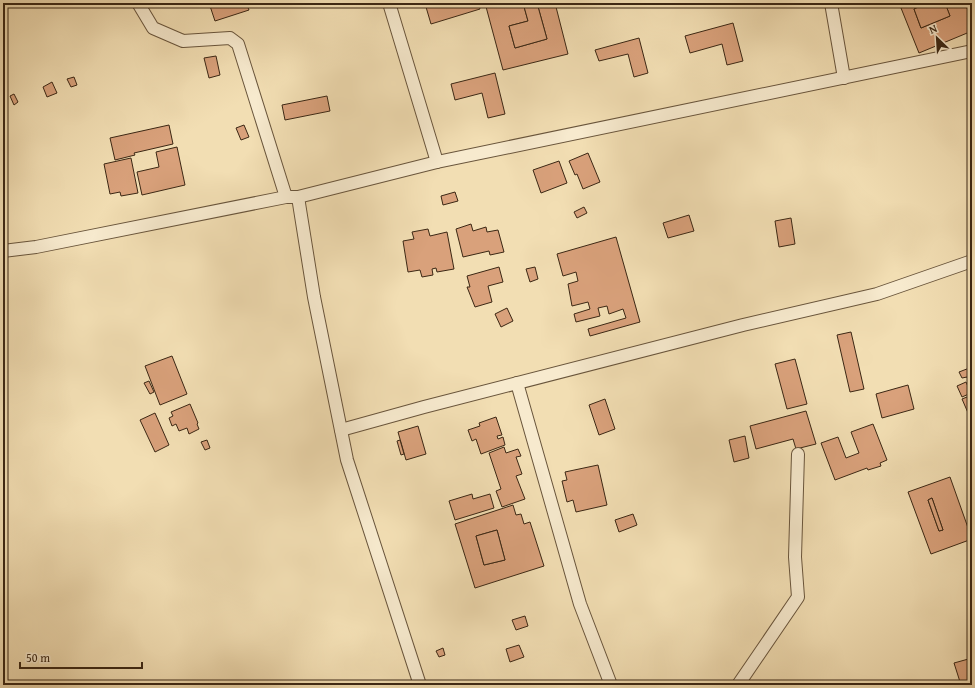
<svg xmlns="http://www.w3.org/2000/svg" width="975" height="688" font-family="'Gentium Book Plus',serif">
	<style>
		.building { fill: #d9a17b; stroke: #3b2714; fill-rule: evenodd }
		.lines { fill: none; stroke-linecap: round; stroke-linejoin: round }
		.street-casing { stroke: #69553c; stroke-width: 14 }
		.street { stroke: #f7eace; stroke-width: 12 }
	</style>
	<rect width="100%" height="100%" fill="#f2deb3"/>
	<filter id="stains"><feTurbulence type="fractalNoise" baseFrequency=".005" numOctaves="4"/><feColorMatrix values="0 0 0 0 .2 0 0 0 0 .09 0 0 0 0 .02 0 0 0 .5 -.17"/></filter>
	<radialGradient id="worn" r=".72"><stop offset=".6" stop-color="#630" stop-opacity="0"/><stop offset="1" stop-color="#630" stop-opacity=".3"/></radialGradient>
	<!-- building -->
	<g class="building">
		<path d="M209,3H246L249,10L215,21Z"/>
		<path d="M438,3H478L480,9L431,24L426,7Z"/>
		<path d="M485,3H523L528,21L509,26L515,48L547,39L537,3H555L568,54L503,70Z"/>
		<path d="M523,3H537L547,39L515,48L509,26L528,21Z"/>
		<path d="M899,3H928L914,9L921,28L950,16L945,3H965L972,21V31L919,53Z"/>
		<path d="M928,3H945L950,16L921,28L914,9Z"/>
		<path d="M733,23L743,61L727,65L722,44L690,53L685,36Z"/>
		<path d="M639,38L648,73L634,77L628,54L599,61L595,50Z"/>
		<path d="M216,56L220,75L209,78L204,58Z"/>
		<path d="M495,73L505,114L488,118L482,93L455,100L451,84Z"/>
		<path d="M74,77L77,85L71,87L67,79Z"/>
		<path d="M52,82L57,93L47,97L43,87Z"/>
		<path d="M14,94L18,102L14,105L10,96Z"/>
		<path d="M327,96L330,111L285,120L282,105Z"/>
		<path d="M169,125L173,144L134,153L135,155L115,160L110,138Z"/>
		<path d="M244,125L249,137L241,140L236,128Z"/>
		<path d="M177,147L185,185L142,195L137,172L159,167L156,152Z"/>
		<path d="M588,153L600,182L583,189L577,174L575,175L569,161Z"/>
		<path d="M131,158L138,193L121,196L120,192L110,194L104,164Z"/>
		<path d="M559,161L567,183L541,193L533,170Z"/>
		<path d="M455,192L458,201L443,205L441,196Z"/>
		<path d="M584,207L587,213L577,218L574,212Z"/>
		<path d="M689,215L694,231L668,238L663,223Z"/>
		<path d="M791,218L795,244L779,247L775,221Z"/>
		<path d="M471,224L473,231L486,227L487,232L498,230L504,252L490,255L489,251L463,257L456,229Z"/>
		<path d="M428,229L430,236L447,232L454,269L437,272L436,268L432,269L433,275L422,277L420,270L408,272L403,241L414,239L412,232Z"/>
		<path d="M616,237L640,322L590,336L588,329L626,318L623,309L609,314L607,306L598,308L600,316L576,322L574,314L590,309L588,302L572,306L568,284L578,281L576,272L563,276L557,254Z"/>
		<path d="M499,267L503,282L488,286L492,302L475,307L467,287H470L467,276Z"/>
		<path d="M535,267L538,279L530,282L526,269Z"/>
		<path d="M507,308L513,321L501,327L495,314Z"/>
		<path d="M851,332L864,389L850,392L837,335Z"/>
		<path d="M172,356L187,394L160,405L145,366Z"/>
		<path d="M795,359L807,404L787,409L775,364Z"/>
		<path d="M972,367V385L970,386L967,377L962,378L959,372Z"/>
		<path d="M149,381L154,392L150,394L144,383Z"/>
		<path d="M966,382L971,393L962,397L957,386Z"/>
		<path d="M908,385L914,409L882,418L876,394Z"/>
		<path d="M972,395V422L962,399Z"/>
		<path d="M605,399L615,429L599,435L589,405Z"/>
		<path d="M190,404L198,423L197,424L199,429L189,434L187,428L179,431L176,424L172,426L169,418L173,416L171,412Z"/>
		<path d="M806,411L816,444L796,449L793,439L756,449L750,426Z"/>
		<path d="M155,413L169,445L155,452L140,420Z"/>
		<path d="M496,417L502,435L497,436L498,439L503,437L505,445L481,454L476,439L472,441L468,430L480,426L479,423Z"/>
		<path d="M873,424L887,460L880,463L881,466L868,470L867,468L835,480L821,443L838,437L846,458L859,453L851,432Z"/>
		<path d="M418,426L426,454L406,460L398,432Z"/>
		<path d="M745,436L749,458L734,462L729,440Z"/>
		<path d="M207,440L210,448L205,450L201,442Z"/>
		<path d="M400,440L404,454L401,455L397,441Z"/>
		<path d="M504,447L506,453L518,449L521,456L516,457L522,474L516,476L525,499L502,507L496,491L501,489L489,453Z"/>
		<path d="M598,465L607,505L576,512L573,500L567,502L562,481L567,480L565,472Z"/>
		<path d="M950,477L972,539L931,554L908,492ZM932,498L943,530L939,531L928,500Z"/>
		<path d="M472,494L473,499L490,494L494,508L455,520L449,501Z"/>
		<path d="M932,498L943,530L939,531L928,500Z"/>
		<path d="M513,505L516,515L521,514L524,524L530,522L544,566L475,588L455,524ZM497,530L505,560L484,565L476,536Z"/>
		<path d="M633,514L637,525L619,532L615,520Z"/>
		<path d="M497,530L505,560L484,565L476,536Z"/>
		<path d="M525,616L528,626L516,630L512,620Z"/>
		<path d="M519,645L524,657L510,662L506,649Z"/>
		<path d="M443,648L445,655L439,657L436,651Z"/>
		<path d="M972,658V685H961L954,663Z"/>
	</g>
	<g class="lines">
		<!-- street casing -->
		<g class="street-casing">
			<g id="street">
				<path d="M138,3L153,28L183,41L230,38L238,44L286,197"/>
				<path d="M389,3L437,162"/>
				<path d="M831,3L844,78"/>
				<path d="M298,197L314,297L347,460L420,685"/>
				<path d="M3,251L36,247L286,197H298L437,162L972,51"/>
				<path d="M517,383L580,604L611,685"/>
				<path d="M341,430L424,407L743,325L877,294L972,261"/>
				<path d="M738,685L798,597L795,557L798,454"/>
			</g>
		</g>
		<!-- street -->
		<use href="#street" class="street"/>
	</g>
	<!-- margin -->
	<rect width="975" height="688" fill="none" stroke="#f2deb3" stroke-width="16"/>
	<rect x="4" y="4" width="967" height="680" fill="none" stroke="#3b2714" stroke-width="2"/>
	<rect x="8" y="8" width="959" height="672" fill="none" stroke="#3b2714"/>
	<!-- north arrow -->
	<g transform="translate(937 38) rotate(335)" stroke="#f7eace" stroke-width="3" paint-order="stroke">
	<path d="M0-3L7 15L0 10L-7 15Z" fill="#3b2714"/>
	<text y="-6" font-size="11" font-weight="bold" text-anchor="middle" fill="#3b2714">N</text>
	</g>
	<!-- scale -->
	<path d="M20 662v6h122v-6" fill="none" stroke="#3b2714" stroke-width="2"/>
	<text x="26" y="662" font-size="12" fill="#3b2714" stroke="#f7eace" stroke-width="3" paint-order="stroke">50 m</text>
	<rect width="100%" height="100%" filter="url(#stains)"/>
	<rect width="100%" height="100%" fill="url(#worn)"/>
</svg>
